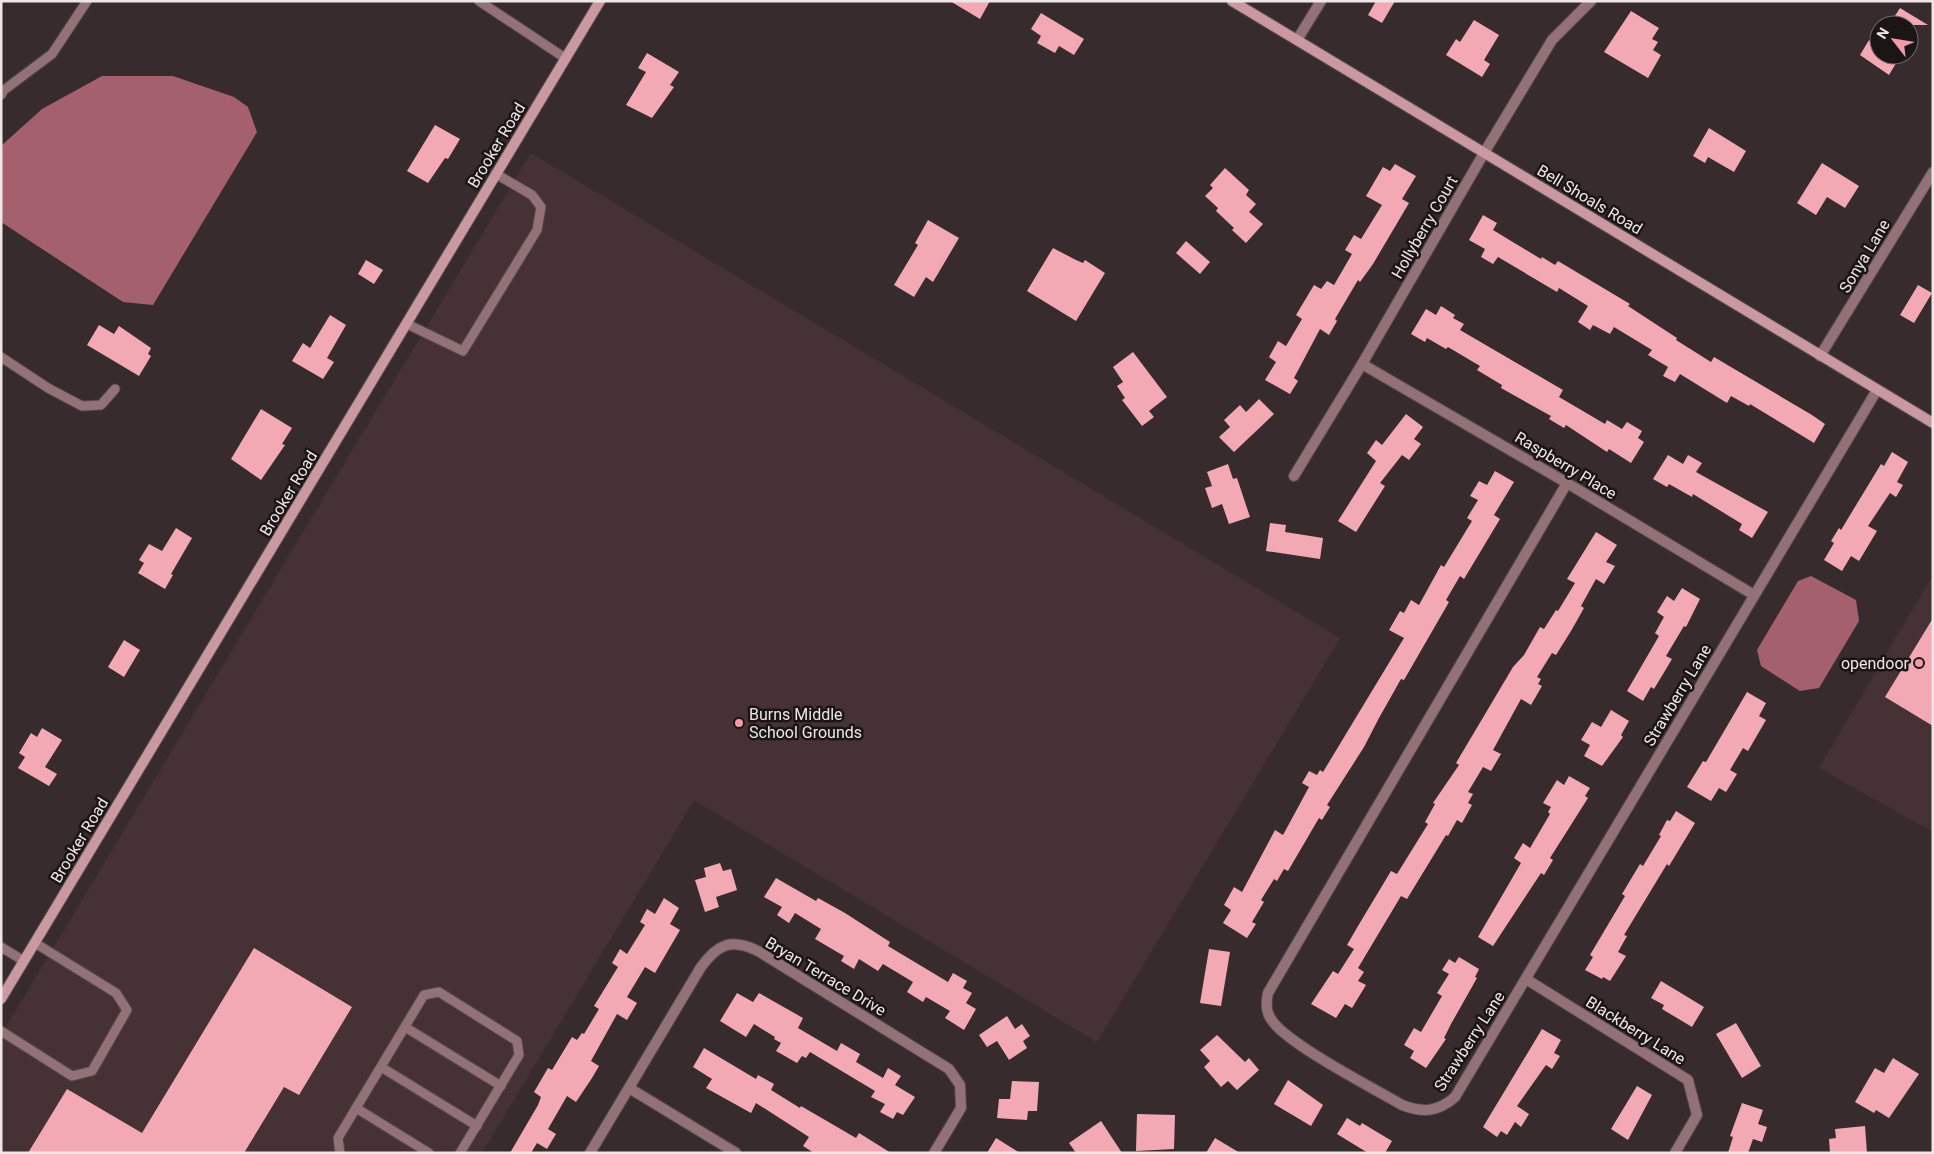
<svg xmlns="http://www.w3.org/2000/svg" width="1934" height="1154" font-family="Roboto,sans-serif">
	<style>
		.built { fill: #463235 }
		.water { fill: #a4616d }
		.building { fill: #f3a9b4 }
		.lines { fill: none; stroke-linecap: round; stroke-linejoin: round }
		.lane-casing { stroke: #55494b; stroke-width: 11 }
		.street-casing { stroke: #55494b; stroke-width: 12 }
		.secondary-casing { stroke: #55494b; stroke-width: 12 }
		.lane { stroke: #927277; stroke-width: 9 }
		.street { stroke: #927277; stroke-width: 10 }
		.secondary { stroke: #ca98a0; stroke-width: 10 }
		.poi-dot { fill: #f39aa9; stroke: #1b1516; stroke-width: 2 }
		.labels { text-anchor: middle; stroke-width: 5; stroke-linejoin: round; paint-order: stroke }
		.street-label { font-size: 16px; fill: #efe6e7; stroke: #1b1516 }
		.poi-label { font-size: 16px; fill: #efe6e7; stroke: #1b1516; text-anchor: end }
	</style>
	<rect width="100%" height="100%" fill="#382b2d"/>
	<!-- built -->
	<g class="built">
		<path d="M531,153L1340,638L1097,1042L694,800L482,1153H1V1035Z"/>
		<path d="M1933,575V832L1819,768Z"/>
	</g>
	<!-- water -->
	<g class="water">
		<path d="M102,76H173L234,97L248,107L257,132L153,305L123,302L1,222V146L42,109Z"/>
		<path d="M1811,576L1856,600L1859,621L1819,688L1800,691L1761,666L1757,650L1798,581Z"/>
	</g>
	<!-- building -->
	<g class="building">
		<path d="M950,1H990L980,19Z"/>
		<path d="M1376,1H1395L1382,23L1368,15Z"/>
		<path d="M1900,8L1928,25H1889Z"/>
		<path d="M1631,11L1659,28L1652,39L1658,42L1653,50L1661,55L1648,78L1604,52Z"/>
		<path d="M1041,13L1084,39L1074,55L1059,46L1055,53L1037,43L1041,36L1031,29Z"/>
		<path d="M1474,20L1499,35L1484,60L1490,64L1482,77L1446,55L1456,39L1460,42Z"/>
		<path d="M1869,40L1879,46V55H1901L1889,75L1860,55Z"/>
		<path d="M647,53L679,72L670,85L674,87L652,118L626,105L646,72L638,68Z"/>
		<path d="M435,125L460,139L448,159L445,158L428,183L407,171Z"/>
		<path d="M1709,128L1746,151L1734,172L1708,157L1705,163L1693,156Z"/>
		<path d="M1822,163L1859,186L1845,208L1827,197L1816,215L1797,203Z"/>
		<path d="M1395,164L1416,176L1402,199L1409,203L1373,264L1360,282L1358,280L1335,319L1337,321L1329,335L1320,329L1294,378L1298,381L1290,394L1265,380L1276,362L1269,357L1278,341L1286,346L1302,319L1296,315L1314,285L1321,289L1327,281L1334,285L1352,254L1345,250L1354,235L1361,239L1382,205L1366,196L1383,167L1390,171Z"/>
		<path d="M1225,168L1249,190L1246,195L1256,204L1249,212L1263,224L1246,243L1232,230L1234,228L1216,211L1218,208L1205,196L1213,188L1210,185Z"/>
		<path d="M1483,215L1497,223L1493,230L1541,259L1542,257L1555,265L1558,261L1630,304L1628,306L1677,338L1676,340L1711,362L1714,357L1812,415L1825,424L1814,443L1750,404L1749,406L1731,396L1727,403L1680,374L1675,382L1663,376L1668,367L1648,355L1652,350L1614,327L1610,334L1593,325L1590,330L1578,322L1588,306L1559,288L1557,292L1498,257L1493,264L1481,257L1485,249L1469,240Z"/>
		<path d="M928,220L959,238L933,282L926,277L914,297L894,285L918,245L915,243Z"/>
		<path d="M1186,241L1210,262L1200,274L1176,253Z"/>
		<path d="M1053,248L1076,260L1083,263L1085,260L1105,273L1076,321L1027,291Z"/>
		<path d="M366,260L383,270L374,284L358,274Z"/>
		<path d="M1918,285L1932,293L1914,323L1900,315Z"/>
		<path d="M1441,306L1455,315L1453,318L1464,324L1460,330L1563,390L1559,397L1605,424L1607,420L1622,429L1627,422L1642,431L1638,438L1644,442L1631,463L1609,449L1607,452L1566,425L1564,428L1549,419L1551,416L1501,388L1502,385L1477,370L1480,366L1448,347L1446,349L1427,338L1425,342L1411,334L1426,309L1436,315Z"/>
		<path d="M330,315L346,325L327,358L334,362L323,379L292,361L303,343L310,348Z"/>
		<path d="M99,325L114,334L119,326L151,348L148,354L151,356L139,376L87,345Z"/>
		<path d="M1133,352L1167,397L1149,411L1154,417L1142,426L1122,400L1125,398L1117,386L1123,382L1113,367Z"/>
		<path d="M1259,399L1274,414L1234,452L1219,437L1230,427L1224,420L1240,405L1246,412Z"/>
		<path d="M261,409L292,428L282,444L285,445L261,480L231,459Z"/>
		<path d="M1406,414L1423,427L1414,439L1421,444L1409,460L1402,455L1380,483L1385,486L1356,532L1338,521L1376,461L1367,453L1376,440L1382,445Z"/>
		<path d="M1892,452L1908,462L1897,482L1903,485L1896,497L1890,493L1868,526L1877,531L1859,561L1851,556L1842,571L1824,560L1834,543L1831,541L1839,528L1841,530L1881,464L1884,466Z"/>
		<path d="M1668,455L1683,464L1688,455L1702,463L1696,472L1768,512L1752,538L1739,530L1742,524L1693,494L1692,497L1669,484L1667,487L1653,479Z"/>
		<path d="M1228,464L1233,479L1237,478L1250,517L1229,524L1222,504L1212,508L1205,488L1212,486L1207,472Z"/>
		<path d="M1495,471L1514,482L1494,515L1500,519L1464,579L1460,576L1446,600L1449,602L1404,680L1401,679L1379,718L1364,747L1327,805L1330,807L1322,820L1319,818L1288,871L1284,869L1277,881L1274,879L1261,900L1264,902L1252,922L1256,924L1247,938L1223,923L1231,910L1224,905L1234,887L1242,892L1275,830L1283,835L1309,787L1302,783L1309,771L1317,775L1320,770L1323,772L1404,638L1389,630L1400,611L1404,613L1411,600L1419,605L1441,565L1444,567L1472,521L1467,518L1478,500L1470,496L1479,481L1487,485Z"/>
		<path d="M1270,523L1286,525L1285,532L1323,538L1320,559L1266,551Z"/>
		<path d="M176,528L192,538L171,574L173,575L165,589L138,573L144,563L139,560L149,544L162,551Z"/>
		<path d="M1596,532L1617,545L1606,562L1615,566L1604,584L1596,579L1581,606L1584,608L1571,631L1556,655L1552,653L1537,677L1541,679L1538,684L1542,686L1531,705L1521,699L1493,750L1501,754L1491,771L1483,767L1468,792L1473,794L1468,803L1472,805L1462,823L1457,820L1448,836L1446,835L1407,899L1401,896L1358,968L1364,972L1358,981L1366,985L1352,1008L1345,1004L1336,1018L1311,1004L1333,971L1338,974L1354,949L1347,945L1358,926L1391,871L1397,874L1428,824L1425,822L1435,804L1433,803L1459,765L1456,763L1513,667L1524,655L1540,627L1544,629L1556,610L1558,611L1575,583L1567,579Z"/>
		<path d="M1682,588L1700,599L1686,627L1684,626L1666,656L1672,659L1654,689L1651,687L1643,701L1627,691L1659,636L1655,633L1664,617L1657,612L1667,596L1674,601Z"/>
		<path d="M1933,618V726L1885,697Z"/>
		<path d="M124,640L140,650L124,677L108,667Z"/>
		<path d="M1747,692L1766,703L1759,716L1766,720L1748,751L1743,748L1730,770L1737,774L1726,792L1719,788L1711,801L1687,787L1703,761L1706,762Z"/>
		<path d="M1611,710L1629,721L1621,735L1623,737L1602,766L1584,756L1590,745L1581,740L1592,722L1601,727Z"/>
		<path d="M42,728L62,740L45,767L57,774L49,786L18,768L25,757L19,753L31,733L37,737Z"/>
		<path d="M1569,776L1590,788L1585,796L1588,798L1550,858L1553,860L1544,875L1541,873L1493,946L1478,937L1521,863L1514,858L1523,843L1530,848L1550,814L1548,812L1551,807L1543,803L1557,780L1564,785Z"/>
		<path d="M1676,811L1695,823L1669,866L1667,864L1624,935L1627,936L1618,952L1626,956L1610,981L1603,977L1602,979L1585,970L1593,957L1590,955L1625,896L1622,894L1640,864L1643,866L1661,836L1659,835L1667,820L1670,821Z"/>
		<path d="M720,863L723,871L731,869L737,890L716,897L719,907L705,912L695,880L706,877L704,868Z"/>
		<path d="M776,878L816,901L818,898L845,913L890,942L888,946L948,982L953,973L967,981L963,988L972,993L966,1003L976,1009L964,1030L945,1018L950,1011L926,997L923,1002L907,992L913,982L883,964L878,971L859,959L854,969L841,961L844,956L815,939L821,929L795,913L789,923L777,915L782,907L764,897Z"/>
		<path d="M664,898L679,908L670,924L680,930L655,973L645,967L627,997L637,1003L627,1020L617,1014L591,1061L599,1066L592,1078L576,1102L567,1096L548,1129L556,1134L547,1149L537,1143L531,1153H510L538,1105L541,1097L534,1092L548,1068L552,1070L572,1037L577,1040L582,1033L584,1034L599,1009L594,1006L618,967L612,963L620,949L627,954L645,925L640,922L647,909L655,914Z"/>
		<path d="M254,948L352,1007L299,1095L284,1087L244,1153H28L67,1089L142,1133Z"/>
		<path d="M1209,949L1230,952L1221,1006L1200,1003Z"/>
		<path d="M1459,957L1479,969L1475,977L1477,978L1451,1024L1444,1038L1446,1039L1426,1068L1410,1058L1414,1051L1404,1045L1414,1028L1421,1032L1442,996L1437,993L1449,974L1442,970L1449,959L1455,963Z"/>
		<path d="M1661,981L1704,1007L1692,1027L1662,1009L1664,1005L1651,998Z"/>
		<path d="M737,993L753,1002L759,993L803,1018L798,1028L837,1051L841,1043L860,1054L856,1062L883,1078L888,1068L901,1076L895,1085L915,1097L903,1115L897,1112L893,1119L880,1112L885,1104L871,1097L875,1091L810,1052L806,1058L802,1056L797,1063L776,1051L781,1043L774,1039L775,1037L754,1024L746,1037L720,1021Z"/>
		<path d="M1007,1016L1015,1029L1022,1024L1030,1036L1023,1041L1027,1048L1009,1060L997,1041L987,1047L979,1035Z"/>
		<path d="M1736,1023L1761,1066L1742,1078L1716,1034Z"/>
		<path d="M1542,1029L1561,1040L1554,1053L1560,1056L1552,1069L1546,1065L1517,1106L1529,1114L1521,1127L1515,1122L1507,1135L1501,1131L1497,1137L1483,1127Z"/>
		<path d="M1217,1035L1245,1062L1249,1058L1259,1070L1237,1090L1228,1081L1221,1087L1204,1067L1210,1061L1200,1050Z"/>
		<path d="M704,1048L756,1079L758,1075L774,1084L771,1090L800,1108L801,1106L856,1138L859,1133L891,1153H814L803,1146L809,1137L756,1103L751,1113L706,1088L712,1079L693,1067Z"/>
		<path d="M1893,1058L1919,1074L1889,1118L1876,1110L1874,1113L1855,1102L1875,1068L1884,1073Z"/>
		<path d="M1288,1080L1323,1105L1311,1126L1274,1104Z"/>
		<path d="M1012,1081L1039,1082L1037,1111H1028L1027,1120L997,1118L999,1099H1010Z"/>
		<path d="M1637,1086L1652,1095L1628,1140L1611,1129Z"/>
		<path d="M1742,1103L1763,1110L1758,1124L1767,1127L1762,1142L1753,1139L1748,1153H1728L1733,1137L1730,1136Z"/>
		<path d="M1137,1114L1175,1115L1174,1149L1136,1151Z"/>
		<path d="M1347,1118L1360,1126L1362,1123L1392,1141L1385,1153H1368L1337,1134Z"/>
		<path d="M1101,1121L1122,1153H1076L1069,1143Z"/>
		<path d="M1865,1126L1867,1153H1830L1829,1139L1836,1138L1835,1129Z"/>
		<path d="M996,1138L1020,1153H987Z"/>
		<path d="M1215,1138L1240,1153H1206Z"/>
	</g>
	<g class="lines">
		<!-- lane casing -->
		<g class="lane-casing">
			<g id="lane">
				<path d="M479,1L565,58"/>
				<path d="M1,95L4,90L52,54L87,1"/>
				<path d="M407,324L463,351L537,230L541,207L532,195L496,174"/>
				<path d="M1,357L48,388L82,406L101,405L115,389"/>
				<path d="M1,947L24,961"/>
				<path d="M405,1027L501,1086"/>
				<path d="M1,1031L72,1076L92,1071L127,1010L116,993L35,943"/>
				<path d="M381,1067L477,1126"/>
				<path d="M356,1108L429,1153"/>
				<path d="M340,1153L338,1138L424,995L439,992L517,1041L519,1055L460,1153"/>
			</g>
		</g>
		<!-- street casing -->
		<g class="street-casing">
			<g id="street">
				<path d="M1297,40L1321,1"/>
				<path d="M1820,356L1933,172"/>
				<path d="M1362,364L1567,483L1754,595"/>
				<path d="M1294,476L1362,364L1484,153L1552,40L1591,1"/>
				<path d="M1567,483L1268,993C1266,1002 1266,1012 1271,1019C1285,1043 1375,1089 1402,1105C1423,1113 1438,1112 1455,1097L1877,390"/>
				<path d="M1526,979L1688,1080L1697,1115L1675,1153"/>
				<path d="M629,1088L736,1153"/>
				<path d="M590,1153L701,967C718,944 731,938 758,951L949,1069L960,1085L961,1108L934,1153"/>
			</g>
		</g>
		<!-- secondary casing -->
		<g class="secondary-casing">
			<g id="secondary">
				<path d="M1232,1L1933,423"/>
				<path d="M1,999L600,1"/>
			</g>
		</g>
		<!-- lane -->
		<use href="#lane" class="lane"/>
		<!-- street -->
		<use href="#street" class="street"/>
		<!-- secondary -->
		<use href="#secondary" class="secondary"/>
	</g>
	<!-- markers -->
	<g class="poi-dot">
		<circle cx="1919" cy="663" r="5"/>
		<circle cx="739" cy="723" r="5"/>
	</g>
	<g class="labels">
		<!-- street labels -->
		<g class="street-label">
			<text transform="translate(496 145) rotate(-59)" y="6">Brooker Road</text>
			<text transform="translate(1590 199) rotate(31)" y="6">Bell Shoals Road</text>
			<text transform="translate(1424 227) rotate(-60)" y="6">Hollyberry Court</text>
			<text transform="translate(1864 256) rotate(-59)" y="6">Sonya Lane</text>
			<text transform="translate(1566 465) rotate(31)" y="6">Raspberry Place</text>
			<text transform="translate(288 493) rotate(-59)" y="6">Brooker Road</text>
			<text transform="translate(1677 695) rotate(-59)" y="6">Strawberry Lane</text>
			<text transform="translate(79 840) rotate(-59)" y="6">Brooker Road</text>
			<text transform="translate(826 976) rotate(31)" y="6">Bryan Terrace Drive</text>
			<text transform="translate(1636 1030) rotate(32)" y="6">Blackberry Lane</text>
			<text transform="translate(1469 1041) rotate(-57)" y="6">Strawberry Lane</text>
		</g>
		<!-- poi labels -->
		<g class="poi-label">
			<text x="1909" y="669">opendoor</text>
			<text x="749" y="720" text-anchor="start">Burns Middle<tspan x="749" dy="18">School Grounds</tspan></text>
		</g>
	</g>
	<!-- border -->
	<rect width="1934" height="1154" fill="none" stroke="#efe6e7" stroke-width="5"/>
	<!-- north arrow -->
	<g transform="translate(1894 40) rotate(301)"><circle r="24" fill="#1b1516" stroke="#70696a"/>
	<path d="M0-4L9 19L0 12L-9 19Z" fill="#f39aa9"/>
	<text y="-8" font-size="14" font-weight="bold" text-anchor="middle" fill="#efe6e7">N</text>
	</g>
</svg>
